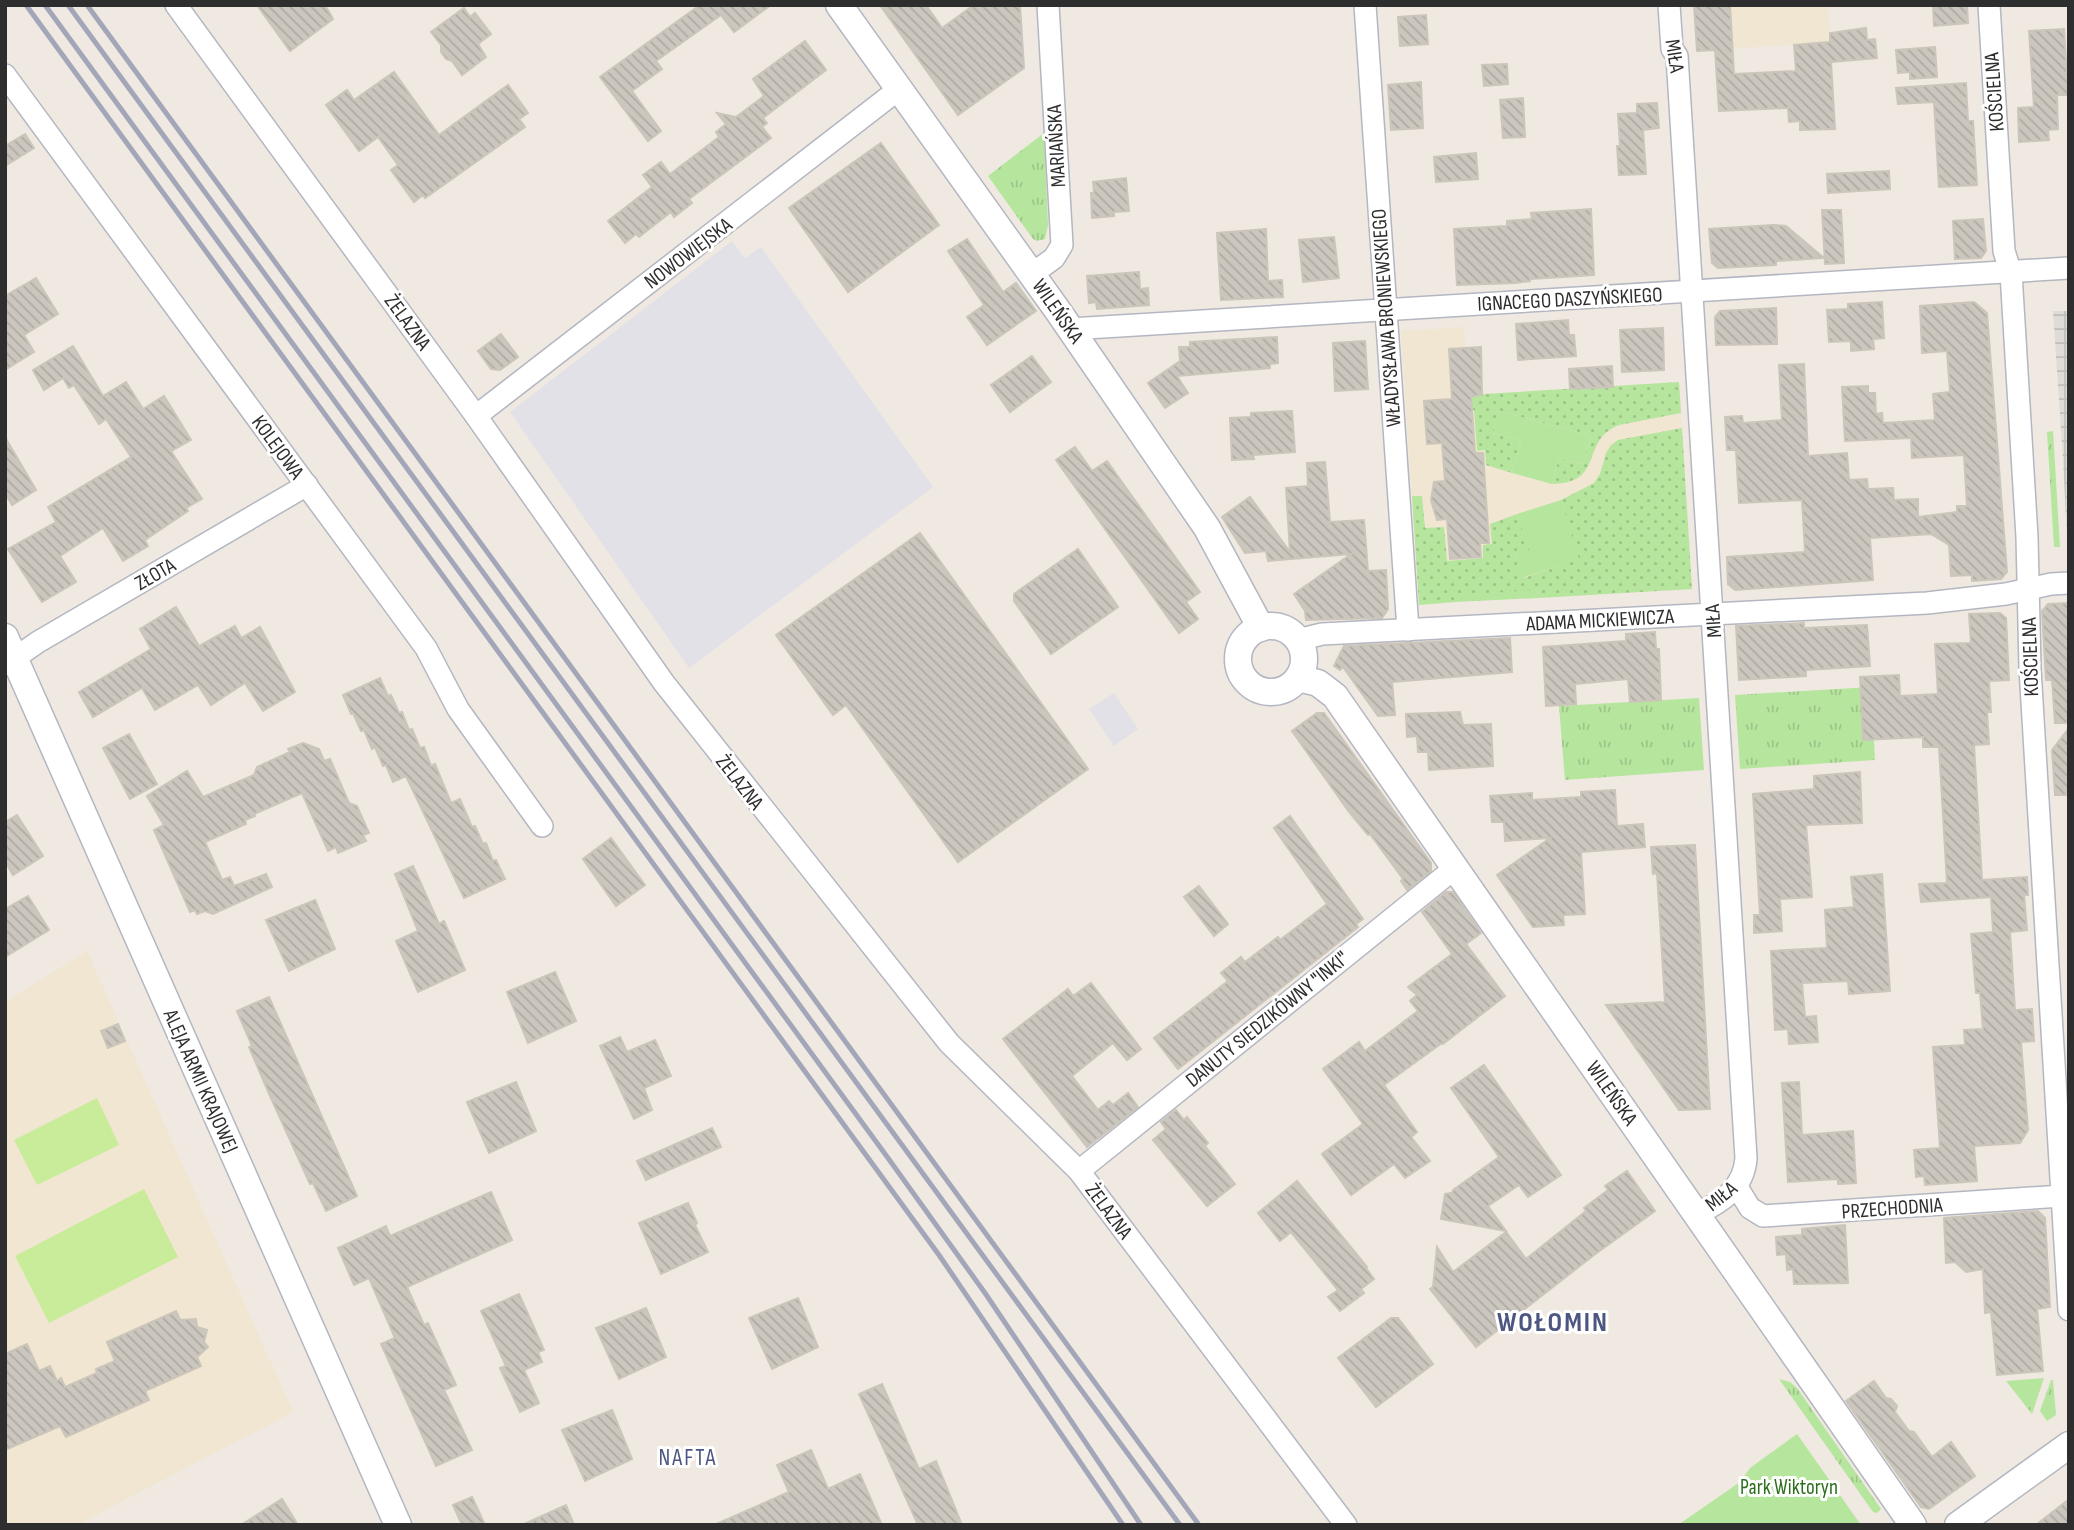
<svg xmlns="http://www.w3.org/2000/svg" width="2074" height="1530" font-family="'Sofia Sans Condensed',sans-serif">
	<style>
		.industrial { fill: #e3e1e8 }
		.education { fill: #f0e6d1 }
		.grass { fill: url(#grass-tufts) }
		.park { fill: #b6e59e }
		.garden { fill: url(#garden-dots) }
		.pitch { fill: #c9ec9a }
		.plaza { fill: url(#plaza-grid) }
		.building { fill: url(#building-back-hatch); stroke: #cbc5ba; stroke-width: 2 }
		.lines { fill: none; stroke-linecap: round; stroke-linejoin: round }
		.minor-casing { stroke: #b4b7c1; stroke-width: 24 }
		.tertiary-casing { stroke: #b4b7c1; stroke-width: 29 }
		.minor { stroke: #fff; stroke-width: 21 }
		.tertiary { stroke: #fff; stroke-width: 26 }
		.rail { stroke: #a3a6b8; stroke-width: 5 }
		.labels { text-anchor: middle; stroke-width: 6; stroke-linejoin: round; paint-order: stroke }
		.street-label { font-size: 21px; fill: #2e2e2e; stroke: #fff }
		.park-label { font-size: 21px; fill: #2c6e1b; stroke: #fff }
		.neighbourhood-label { font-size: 23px; letter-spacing: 2px; fill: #4d5680; stroke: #fff }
		.district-label { font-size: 28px; font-weight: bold; letter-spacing: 2px; fill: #4d5680; stroke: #fff }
	</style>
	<defs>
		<pattern id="grass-tufts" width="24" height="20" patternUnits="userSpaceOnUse" patternTransform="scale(1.75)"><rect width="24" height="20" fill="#b6e59e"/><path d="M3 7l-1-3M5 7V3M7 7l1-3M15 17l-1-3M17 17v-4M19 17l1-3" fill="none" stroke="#9dc588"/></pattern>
		<pattern id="garden-dots" width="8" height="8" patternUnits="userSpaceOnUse" patternTransform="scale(1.75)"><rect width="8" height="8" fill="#b6e59e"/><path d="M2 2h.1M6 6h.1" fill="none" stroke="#9dc588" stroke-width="1.8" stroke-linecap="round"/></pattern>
		<pattern id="plaza-grid" width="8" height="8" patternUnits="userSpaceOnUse" patternTransform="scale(1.75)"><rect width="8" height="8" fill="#dfdcd8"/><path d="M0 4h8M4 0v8" fill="none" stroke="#c0bdba"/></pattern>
		<pattern id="building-back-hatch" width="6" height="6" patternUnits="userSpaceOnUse" patternTransform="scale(1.75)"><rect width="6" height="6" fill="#cbc7bf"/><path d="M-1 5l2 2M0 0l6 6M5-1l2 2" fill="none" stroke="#afaba4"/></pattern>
	</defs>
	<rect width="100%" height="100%" fill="#efe9e1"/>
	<!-- industrial -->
	<g class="industrial">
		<path d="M732,241L745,258L761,247L933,487L689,668L510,412Z"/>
		<path d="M1114,693L1138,729L1114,746L1089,709Z"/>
	</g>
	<!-- education -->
	<g class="education">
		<path d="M1694,5H1828L1830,42L1697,51Z"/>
		<path d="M1464,327L1469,395L1679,382L1692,589L1538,598L1537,590L1454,595L1455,602L1419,605L1401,331Z"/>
		<path d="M87,951L293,1412L77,1525H5V1002Z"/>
	</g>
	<!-- grass -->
	<g class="grass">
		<path d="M1044,133L1048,225L1045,239L1037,241L1033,239L988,176Z"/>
		<path d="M2053,431L2060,547H2054L2047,432Z"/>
		<path d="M1537,589L1538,598L1455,602L1454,595Z"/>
		<path d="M1871,687L1875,760L1740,769L1735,695Z"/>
		<path d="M1699,698L1704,770L1565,780L1559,706Z"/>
		<path d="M2044,1378L2032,1414L2006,1381Z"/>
		<path d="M1779,1379L1790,1382L1797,1388L1881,1509L1877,1513L1873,1512Z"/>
		<path d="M2051,1380H2053L2056,1415L2047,1421L2040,1411Z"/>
	</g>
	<!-- park -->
	<g class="park">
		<path d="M1499,411L1591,436L1583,464L1559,458L1552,484L1512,473L1521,441L1493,433Z"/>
		<path d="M1561,500L1580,559L1522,578L1515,555L1528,550L1517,514Z"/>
		<path d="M1797,1434L1861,1525H1678L1740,1482L1750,1468Z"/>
	</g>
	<!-- garden -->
	<g class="garden">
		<path d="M1679,382L1681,413L1619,425C1579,441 1606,483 1552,484L1559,458L1583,464L1591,436L1499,411L1493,433L1521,441L1512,473L1486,465L1485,450L1477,451L1474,410H1469L1468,395Z"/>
		<path d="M1682,428L1692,589L1538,598L1537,590L1455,595V602L1419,605L1412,496H1422L1425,528L1444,527L1447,561L1483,558V545L1492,544L1490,524L1517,514L1529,550L1515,555L1523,578L1579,559L1561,500L1594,483L1600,474L1606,453L1611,445L1618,440Z"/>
	</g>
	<!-- pitch -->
	<g class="pitch">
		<path d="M97,1098L119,1145L37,1185L14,1140Z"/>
		<path d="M144,1189L178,1257L49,1323L15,1256Z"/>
	</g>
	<!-- plaza -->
	<path class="plaza" d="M2053,311H2069L2067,537L2063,460Z"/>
	<!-- building -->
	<g class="building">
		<path d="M257,5H325L333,19L290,51Z"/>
		<path d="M700,5H771L734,32L721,15L656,61L662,69L632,91L661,131L648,141L600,77Z"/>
		<path d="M880,5H926L942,28L974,5H1020L1024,68L958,115Z"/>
		<path d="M1694,5H1730L1734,74L1796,71L1794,45L1830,42V33L1866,28L1867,40L1875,39L1877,58L1831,62L1835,129L1800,130V121L1789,122L1788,108L1719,111L1715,50L1697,51Z"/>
		<path d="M1933,5H1967L1968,23L1934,26Z"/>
		<path d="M464,8L470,17L475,13L491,34L478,44L486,57L462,75L452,61L446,59L441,52V45L431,32Z"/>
		<path d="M1426,15L1428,44L1400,46L1398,17Z"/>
		<path d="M2064,29L2068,91L2067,95H2057L2058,129L2048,130L2049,140L2019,142L2018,108L2034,107L2029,31Z"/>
		<path d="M805,41L826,70L763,118L767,123L762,127L771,138L689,199L692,203L674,217L671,212L639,237L636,234L625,243L608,221L652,187L643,175L661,162L670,174L719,137L716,132L726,124L717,113L736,117L764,96L753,79Z"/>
		<path d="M1935,47L1937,77L1910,79V72L1898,73L1896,50Z"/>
		<path d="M1507,64L1508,84L1484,86L1482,65Z"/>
		<path d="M394,72L439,135L508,85L528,113L519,119L525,127L425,198L423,195L414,202L391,170L398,165L378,137L359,151L326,105L347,90L354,100Z"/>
		<path d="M1421,82L1423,128L1391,130L1388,85Z"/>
		<path d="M1966,83L1968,121H1973L1977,185L1939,187L1934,102L1898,104L1896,88Z"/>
		<path d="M1523,98L1525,137L1503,138L1500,100Z"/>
		<path d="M1657,103L1659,128L1643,130L1646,174L1619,175L1617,146H1620L1618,114L1637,113V104Z"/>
		<path d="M25,134L34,148L5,166V146Z"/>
		<path d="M881,143L939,225L848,292L789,208Z"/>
		<path d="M1476,153L1478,179L1436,182L1434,157Z"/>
		<path d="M1889,171L1890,189L1828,193L1827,174Z"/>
		<path d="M1126,178L1129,211L1114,212V216L1092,218L1091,193H1094L1093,182Z"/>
		<path d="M1591,209L1594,275L1530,279V281L1515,283L1457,285L1454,229L1507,226V221L1532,219L1531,213Z"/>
		<path d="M1822,210H1841L1844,263L1825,264Z"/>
		<path d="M1983,219L1986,251L1981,258L1955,259L1953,221Z"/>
		<path d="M1774,225L1786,226L1824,258L1776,261V265L1718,268L1712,263L1709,229Z"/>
		<path d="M1266,229L1268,281L1282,280L1283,297L1221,300L1217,233Z"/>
		<path d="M1334,237L1339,278L1303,282L1299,240Z"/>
		<path d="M967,239L1003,292L1016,283L1036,311L987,345L967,317L984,305L948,251Z"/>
		<path d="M1139,272L1140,289L1148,288L1149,305L1097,309L1096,302L1089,303L1087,276Z"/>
		<path d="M36,278L58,314L24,335L34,352L5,370V296Z"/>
		<path d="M1882,302L1884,338L1873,339L1874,349L1851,351V341L1829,342L1827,310L1848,309V304Z"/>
		<path d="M1974,302L1987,313L2007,572L2001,579L1972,581V575L1951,576L1949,545L1931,534L1870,538L1873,580L1735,590L1728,584L1727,557L1805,552L1802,500L1739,503L1736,450H1727L1725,417L1742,416L1743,423L1782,420L1779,365L1804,364L1808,456L1847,453L1849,480L1867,479L1868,489L1893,488L1894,500L1918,499V517L1957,512V506H1967L1964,455L1912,458L1911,438L1845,441L1842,387L1868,386V393H1875L1876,414L1882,413L1883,423L1935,420L1933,394L1950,392L1947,351L1922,353L1920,306Z"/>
		<path d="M1776,308L1777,344L1716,345L1715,317L1720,311Z"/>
		<path d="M1568,320L1569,335H1574L1576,356L1518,360L1516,324Z"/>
		<path d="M1663,328L1664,370L1622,372L1620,330Z"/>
		<path d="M501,334L518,357L500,370L491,369L478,351Z"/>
		<path d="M1277,337L1278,363L1270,364V368L1177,376L1188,393L1165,408L1148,383L1180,361L1179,347H1190V342Z"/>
		<path d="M1365,341L1368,389L1335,391L1333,343Z"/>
		<path d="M73,346L103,396L126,382L143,409L164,396L191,440L171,451L202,499L186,508L188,511L145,540L148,546L123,561L103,528L60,556L76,582L42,602L8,549L56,522L48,507L131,457L106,419L99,424L74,385L69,388L63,378L44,390L33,370Z"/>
		<path d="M1481,347L1482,395L1471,396L1475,453H1483L1489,543H1480L1481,557L1450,559L1447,519L1437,520L1431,500L1434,482L1445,481L1442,443L1427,444L1424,401L1452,399L1449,349Z"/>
		<path d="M1032,356L1051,382L1010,412L991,385Z"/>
		<path d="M1612,366L1613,387L1570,389L1569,369Z"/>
		<path d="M1292,411L1295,452L1253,455L1254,459L1232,460L1230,418L1251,417V413Z"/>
		<path d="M5,437L36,490L12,505L5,493Z"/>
		<path d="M1075,447L1092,471L1107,461L1200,592L1186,602L1198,619L1179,633L1056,460Z"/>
		<path d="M1325,462L1330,522L1364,520L1368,571L1386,570L1388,609L1382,618L1306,620L1305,611L1294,594L1351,554L1268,561L1266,551L1245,553L1222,517L1250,497L1290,552L1286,488L1308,486L1307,463Z"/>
		<path d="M920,533L1088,769L958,862L846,705L833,715L776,635Z"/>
		<path d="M1078,549L1118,607L1051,654L1014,601V594Z"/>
		<path d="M2069,603V723H2055L2052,680H2046L2042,611L2048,604Z"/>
		<path d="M176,607L199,646L235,626L241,638L260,627L295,692L263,711L245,683L211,705L198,685L155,710L142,688L93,717L79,692L151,649L140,629Z"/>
		<path d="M2000,613L2006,618L2009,680L1989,681L1991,712H1987L1989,744L1974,745L1982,880L2027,877L2028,895H2024L2027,930L2010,932L2015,1010L2032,1009L2034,1041L2021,1042L2028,1130L2020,1143L1974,1146L1977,1181L1925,1185L1924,1176L1916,1177L1914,1150L1940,1148L1933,1047L1965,1045L1964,1030L1983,1029L1980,993H1976L1971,934L1993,932L1991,897L1921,902L1919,884L1947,883L1939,747H1923V737L1863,740L1860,677L1899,675L1900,696L1938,694L1935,644L1971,643L1969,614Z"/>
		<path d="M1804,623V628L1867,625L1870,666L1806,670V676L1739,680L1736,626Z"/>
		<path d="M1655,632L1656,649H1659L1661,700L1630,702L1628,679L1575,684L1576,704L1546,706L1543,647L1626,641V634Z"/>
		<path d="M1510,638L1512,672L1392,682L1395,715L1378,716L1343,667L1340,670L1334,666L1344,646Z"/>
		<path d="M380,678L388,696L391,695L399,713L402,712L409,730L412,729L420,748L424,747L431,766L435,764L451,803L460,799L472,827L475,826L483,844L486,843L493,861L496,860L505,879L464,898L406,776L393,782L386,765L383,766L375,747L372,749L364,730L361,731L353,713L351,714L343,695Z"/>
		<path d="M1460,712L1463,725L1491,724L1493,766L1429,770L1428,752H1418L1417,736L1407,737L1406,714Z"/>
		<path d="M1317,713H1324L1431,863V871L1407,890L1401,881L1403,879L1370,834L1368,835L1349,812L1292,731Z"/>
		<path d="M2069,728V795H2055L2052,750Z"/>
		<path d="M129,734L157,784L130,799L103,748Z"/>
		<path d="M303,743L319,749L324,761L330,759L349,803L357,806L369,833L363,835L366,841L338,853L336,847L328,851L302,793L254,814L255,816L245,820L246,824L205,842L222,880L230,877L234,886L266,874L272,887L213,914L205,911L197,914L195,910L190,912L154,830L164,825L147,796L187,771L203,797L254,775L257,767L290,752L288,749Z"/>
		<path d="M1860,772L1862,823L1806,825L1812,897L1780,899L1782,931L1754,933V915H1760L1753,794L1814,789V776Z"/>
		<path d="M1615,790L1617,826L1643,824L1645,847L1581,852L1585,914L1563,915L1564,925L1533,927L1497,875L1550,838L1505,841L1504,822H1492L1490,796L1532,793V800L1581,797V792Z"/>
		<path d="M17,815L43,856L13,875L5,861V822Z"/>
		<path d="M1290,816L1363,919L1356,924L1358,927L1178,1069L1154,1038L1228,981L1221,973L1241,957L1245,962L1278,937L1280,940L1327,904L1274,828Z"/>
		<path d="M611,838L645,885L616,906L583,859Z"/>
		<path d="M1695,845L1710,1109L1679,1110L1606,1005L1665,1002L1657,873L1653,874L1651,847Z"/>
		<path d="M413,866L439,924L444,921L465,970L418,992L396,941L418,931L395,874Z"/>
		<path d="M1882,874L1890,991L1849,994L1848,981L1802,983L1805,1017L1816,1016L1818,1042L1789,1044L1788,1029L1775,1030L1771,951L1827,948L1825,910L1854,907L1851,877Z"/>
		<path d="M1199,886L1228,924L1214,936L1184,897Z"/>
		<path d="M1446,892H1453L1481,933L1466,944L1505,996L1443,1044L1442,1043L1384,1085L1417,1132L1411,1137L1430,1161L1405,1178L1394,1164L1351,1195L1322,1154L1363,1124L1323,1069L1359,1042L1365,1051L1418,1011L1410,1001L1417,995L1408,987L1452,954L1422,912Z"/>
		<path d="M28,896L49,930L5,957V909Z"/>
		<path d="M315,900L335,949L289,971L266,920Z"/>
		<path d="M555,972L576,1021L528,1043L507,992Z"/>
		<path d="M1091,983L1141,1049L1127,1060L1113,1043L1072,1076L1098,1110L1109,1101L1113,1105L1128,1093L1138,1107L1087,1147L1003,1039L1068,989L1073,996Z"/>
		<path d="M269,997L357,1196L326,1211L313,1183L310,1184L270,1096L249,1047L252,1046L237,1011Z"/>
		<path d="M118,1024L125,1041L108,1048L101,1031Z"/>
		<path d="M620,1037L627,1052L655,1040L671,1076L644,1088L652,1110L634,1119L600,1046Z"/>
		<path d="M1484,1065L1561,1175L1528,1197L1519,1185L1488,1206L1506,1231L1441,1219L1445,1194L1452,1193L1453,1190L1499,1157L1451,1088Z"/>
		<path d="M516,1082L536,1131L489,1153L467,1102Z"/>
		<path d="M1799,1082L1802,1135L1853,1131L1856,1183L1838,1184V1179L1788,1182L1782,1083Z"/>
		<path d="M1176,1110L1184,1120L1187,1117L1208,1143L1205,1146L1235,1184L1207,1206L1153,1140L1166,1129L1161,1122Z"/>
		<path d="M712,1128L721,1147L646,1180L637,1161Z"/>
		<path d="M1627,1171L1655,1211L1594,1255L1476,1347L1430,1289L1433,1287L1437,1247L1453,1272L1506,1232L1526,1259L1586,1211L1584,1208L1608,1190L1605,1186Z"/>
		<path d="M1297,1181L1367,1267L1366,1268L1374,1279L1361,1289L1364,1293L1340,1311L1328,1297L1338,1290L1291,1232L1280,1241L1258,1213Z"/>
		<path d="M491,1192L512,1240L407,1287L424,1325L428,1323L456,1385L444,1390L472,1450L436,1466L381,1344L395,1338L369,1278L354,1285L338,1248L386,1226L390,1236Z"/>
		<path d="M688,1203L697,1223L695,1225L708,1252L661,1274L639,1223Z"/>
		<path d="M2038,1211L2045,1218L2050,1307L2037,1309L2043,1371L1997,1375L1991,1312L1985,1313L1983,1269L1966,1272L1955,1262L1946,1263L1944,1218Z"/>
		<path d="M1845,1225L1848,1283L1794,1284L1793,1269L1787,1270L1786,1254L1777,1255L1776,1237L1802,1235V1229Z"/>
		<path d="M519,1294L544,1350L538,1352L542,1362L524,1370L539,1403L520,1412L500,1368L506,1366L481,1311Z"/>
		<path d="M798,1298L818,1347L772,1369L749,1318Z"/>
		<path d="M646,1308L666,1357L619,1379L596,1328Z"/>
		<path d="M176,1311L180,1320L196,1319L197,1327L207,1330L204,1342L208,1347L197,1357L201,1366L145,1391L149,1400L66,1437L60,1426L5,1450V1354L27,1344L39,1371L50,1366L57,1381L61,1378L65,1387L97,1373L96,1369L115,1361L107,1342Z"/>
		<path d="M1391,1318H1398L1433,1364L1376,1407L1338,1358Z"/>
		<path d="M1874,1381L1886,1398L1891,1399L1897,1406L1895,1412L1909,1431L1914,1432L1932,1457L1951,1442L1975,1476L1929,1509L1921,1507L1846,1401Z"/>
		<path d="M882,1384L919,1469L936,1461L962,1525H918L859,1394Z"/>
		<path d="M612,1410L632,1459L585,1481L562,1430Z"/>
		<path d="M811,1450L828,1489L860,1474L882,1525H714L789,1492L777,1465Z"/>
		<path d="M472,1497L485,1525H462L453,1505Z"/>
		<path d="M282,1499L298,1525H241Z"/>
		<path d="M2069,1499V1525H2036Z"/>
		<path d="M566,1505L574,1525H522Z"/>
	</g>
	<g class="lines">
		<!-- minor casing -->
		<g class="minor-casing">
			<g id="minor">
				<path d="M176,5L476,416L664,683L949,1043L1079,1171L1346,1525"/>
				<path d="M1365,5L1408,630"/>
				<path d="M1669,5L1672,49L1677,56L1746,1158C1744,1188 1722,1202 1697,1214"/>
				<path d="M1989,5L2004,251L2011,273L2027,537L2030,669L2069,1310"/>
				<path d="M5,75L426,648L458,709L542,826"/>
				<path d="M1032,274L1054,258L1062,245L1048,5"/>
				<path d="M1070,329L2069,268"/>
				<path d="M476,416L899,89"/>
				<path d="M1298,640L1322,634L1927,603L2006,594L2051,584L2069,583"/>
				<path d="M5,665L38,642L307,485"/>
				<path d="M1079,1171L1455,868"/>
				<path d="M1737,1187L1750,1208L1763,1216L2062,1196"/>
			</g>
		</g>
		<!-- tertiary casing -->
		<g class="tertiary-casing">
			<g id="tertiary">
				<path d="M839,5L1058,311L1207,528L1261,628"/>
				<circle cx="1271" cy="659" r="33"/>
				<path d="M5,637L398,1525"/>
				<path d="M1298,678L1318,683L1335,696L1913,1525"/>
				<path d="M1958,1525L2069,1445"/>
			</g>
		</g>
		<!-- minor -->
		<use href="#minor" class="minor"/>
		<!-- tertiary -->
		<use href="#tertiary" class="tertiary"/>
		<!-- rail -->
		<g class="rail">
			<path d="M26,5L939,1255L1123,1525"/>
			<path d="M45,5L888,1158L985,1293L1141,1525"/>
			<path d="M68,5L1180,1525"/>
			<path d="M87,5L1199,1525"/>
		</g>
	</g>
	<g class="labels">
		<!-- street labels -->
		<g class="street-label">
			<text transform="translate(1675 56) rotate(81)" y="7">MIŁA</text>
			<text transform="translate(1994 92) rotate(-94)" y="7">KOŚCIELNA</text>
			<text transform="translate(1056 146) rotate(-93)" y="7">MARIAŃSKA</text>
			<text transform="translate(688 253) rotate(-37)" y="7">NOWOWIEJSKA</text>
			<text transform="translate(1570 299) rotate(-3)" y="7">IGNACEGO DASZYŃSKIEGO</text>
			<text transform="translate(1058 311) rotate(55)" y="7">WILEŃSKA</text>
			<text transform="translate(1386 318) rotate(-94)" y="7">WŁADYSŁAWA BRONIEWSKIEGO</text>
			<text transform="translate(408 322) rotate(54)" y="7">ŻELAZNA</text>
			<text transform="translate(278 447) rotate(54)" y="7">KOLEJOWA</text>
			<text transform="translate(155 574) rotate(-30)" y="7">ZŁOTA</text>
			<text transform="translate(1600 620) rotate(-3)" y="7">ADAMA MICKIEWICZA</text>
			<text transform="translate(1713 621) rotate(-94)" y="7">MIŁA</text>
			<text transform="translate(2030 657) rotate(-92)" y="7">KOŚCIELNA</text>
			<text transform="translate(740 782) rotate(52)" y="7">ŻELAZNA</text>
			<text transform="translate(1267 1019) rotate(-39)" y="7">DANUTY SIEDZIKÓWNY "INKI"</text>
			<text transform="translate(201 1081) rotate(66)" y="7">ALEJA ARMII KRAJOWEJ</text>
			<text transform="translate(1612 1093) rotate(55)" y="7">WILEŃSKA</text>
			<text transform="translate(1721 1196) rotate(-39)" y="7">MIŁA</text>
			<text transform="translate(1892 1208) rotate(-4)" y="7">PRZECHODNIA</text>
			<text transform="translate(1109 1211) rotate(53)" y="7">ŻELAZNA</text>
		</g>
		<!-- park labels -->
		<g class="park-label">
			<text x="1789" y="1494">Park Wiktoryn</text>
		</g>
		<!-- neighbourhood labels -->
		<g class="neighbourhood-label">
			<text x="688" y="1465">NAFTA</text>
		</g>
		<!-- district labels -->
		<g class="district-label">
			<text x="1553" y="1331">WOŁOMIN</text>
		</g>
	</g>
	<!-- border -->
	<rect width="2074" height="1530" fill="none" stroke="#2e2e2e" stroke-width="14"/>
</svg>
